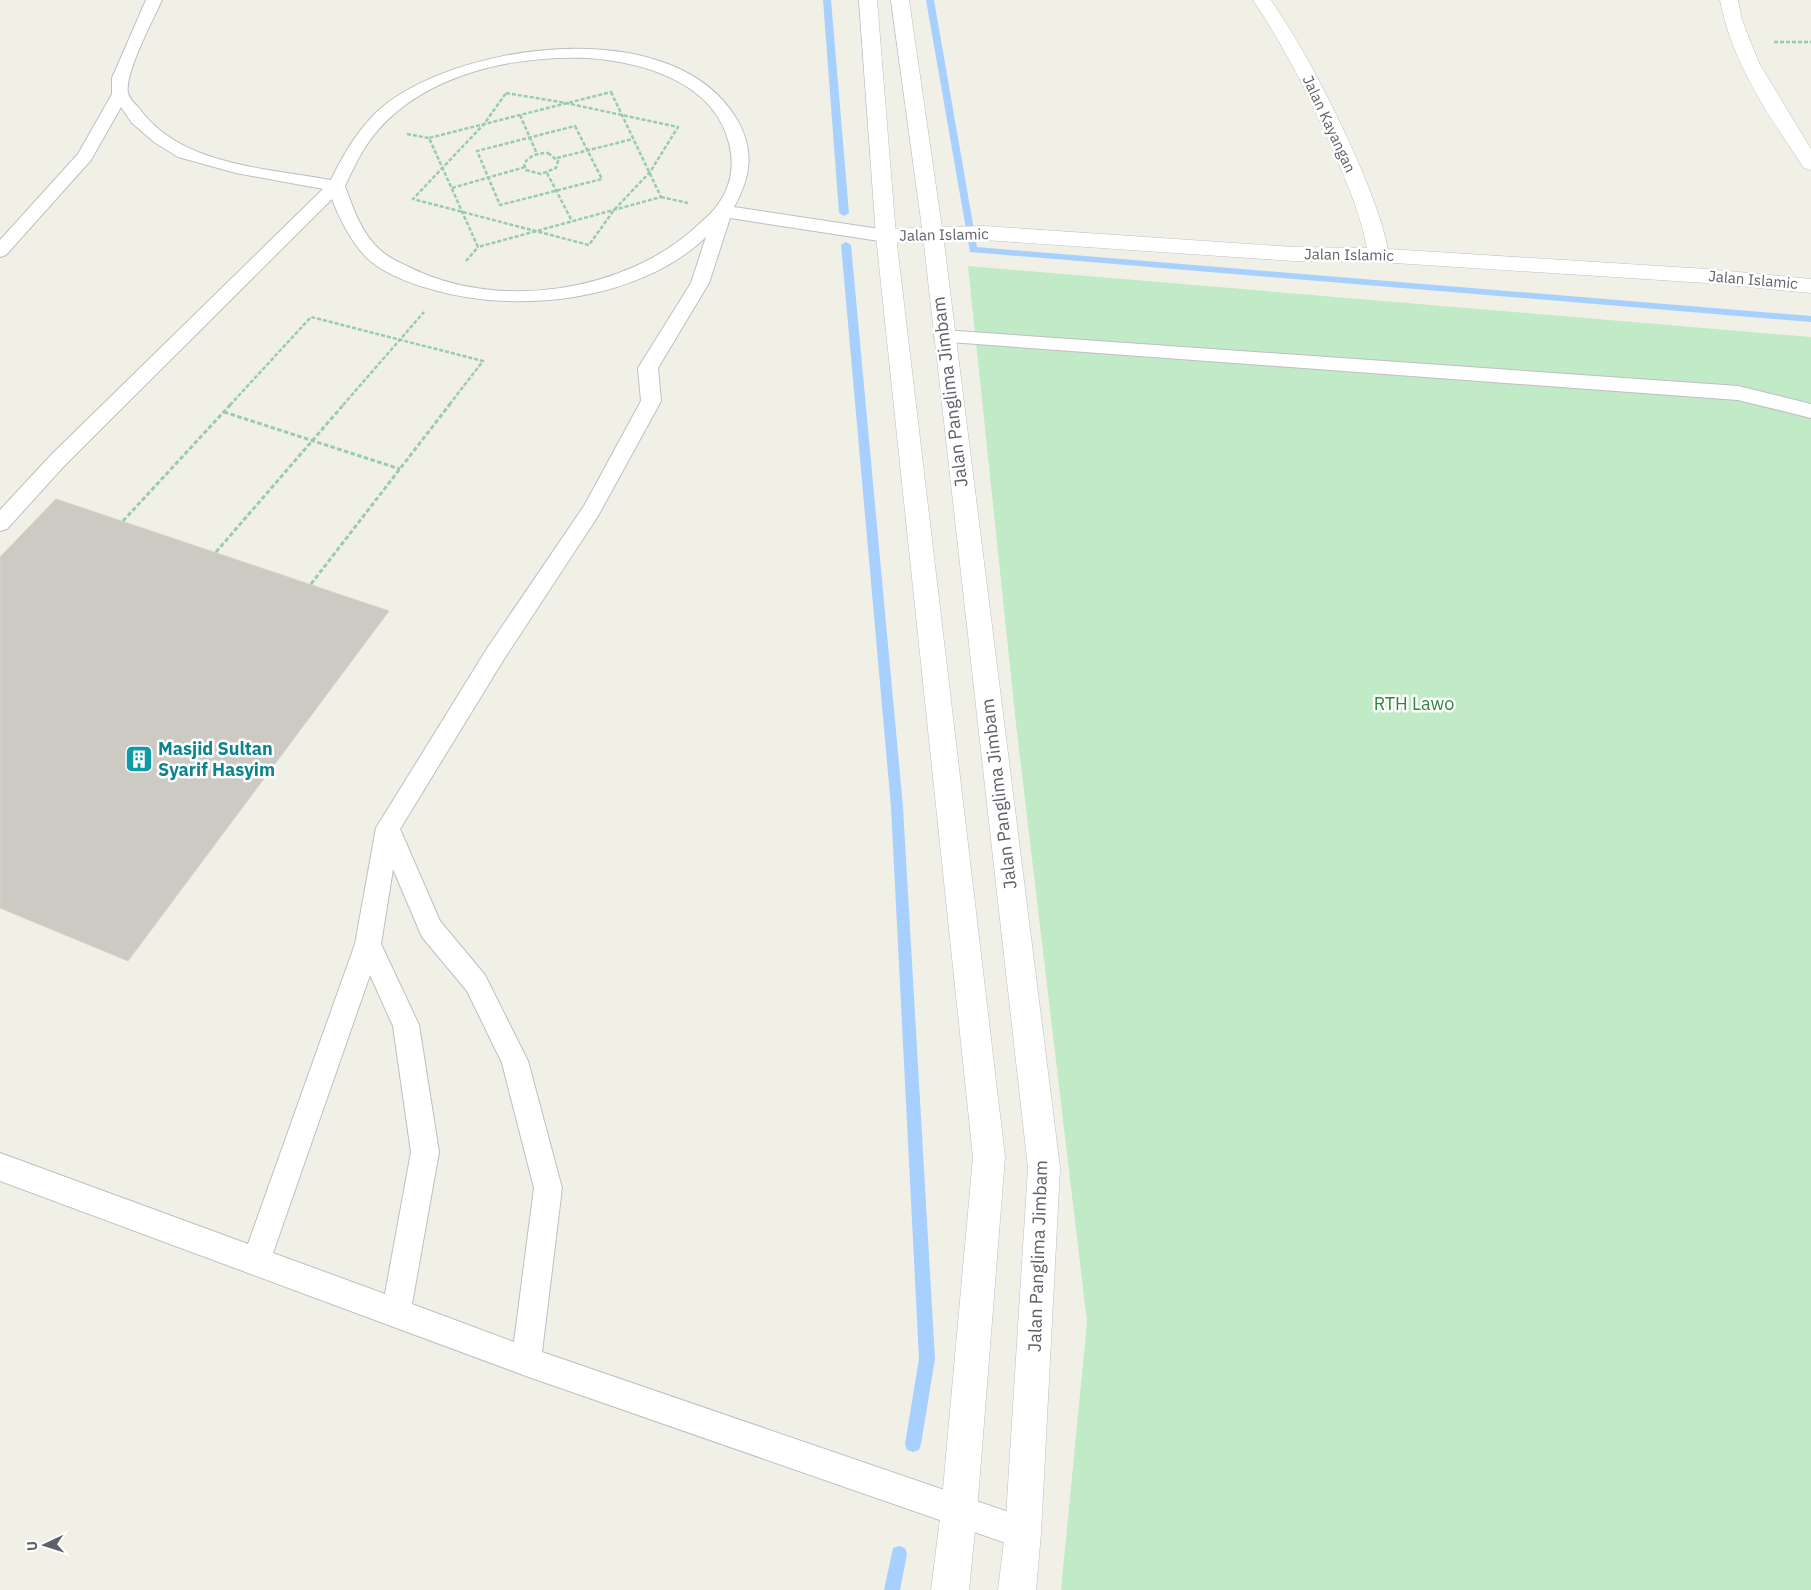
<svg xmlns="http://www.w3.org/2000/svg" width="1811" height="1590" font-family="'IBM Plex Sans',sans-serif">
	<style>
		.green { fill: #c1eac6 }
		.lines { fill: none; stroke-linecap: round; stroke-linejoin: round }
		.stream { fill: #a8d0ff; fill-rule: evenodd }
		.building { fill: #cccac3; stroke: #d6d3c4 }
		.lane-casing { stroke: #bebfc6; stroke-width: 2 }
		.street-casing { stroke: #bebfc6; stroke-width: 1 }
		.secondary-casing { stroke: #bbbec5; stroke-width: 1 }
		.path-far1 { stroke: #99ccae; stroke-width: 2.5; stroke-dasharray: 4 2; stroke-linecap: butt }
		.path { stroke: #99ccae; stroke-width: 3; stroke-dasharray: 4.5 2.5; stroke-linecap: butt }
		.lane { fill: #fff; fill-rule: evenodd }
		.street { fill: #fff; fill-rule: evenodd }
		.secondary { fill: #fff; fill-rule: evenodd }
		.labels { text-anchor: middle; stroke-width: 5; stroke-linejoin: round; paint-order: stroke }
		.far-street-label { font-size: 15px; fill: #5d6168; stroke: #fff }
		.street-label { font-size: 18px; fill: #5d6168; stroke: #fff }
		.park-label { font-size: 18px; fill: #2e863c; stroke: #fff }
		.culture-label { font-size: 18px; font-weight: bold; fill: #0d838f; stroke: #fff; text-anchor: start }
	</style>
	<rect width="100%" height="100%" fill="#f1f0e6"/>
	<!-- green -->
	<path class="green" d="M968,266L1811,337V1590H1061L1087,1322L1016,724Z"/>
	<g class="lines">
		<!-- stream -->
		<g class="stream">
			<path d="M823,0H831L849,213L844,216L839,213Z"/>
			<path d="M926,0H934L977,247L1811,316V322L970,252Z"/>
			<path d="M846,242L851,245L903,807L935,1359L921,1444L919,1450L913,1452L907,1450L905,1444L919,1359L891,807L841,245Z"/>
			<path d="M899,1546L905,1548L907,1554L900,1590H884L893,1548Z"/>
		</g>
	</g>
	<!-- building -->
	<path class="building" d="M56,499L389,611L128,961L0,908V557Z"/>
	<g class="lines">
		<!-- lane casing -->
		<g class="lane-casing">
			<g id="lane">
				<path d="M146,0H162C153,20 124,74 128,93C129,98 135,104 139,108C180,166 267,168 331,180C345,151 361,124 386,104C469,41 674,15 736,118C755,149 751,177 734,207L886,230L892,232L895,236L892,240L886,242L730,218L709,283L658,368L661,401L598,516L504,659L400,829L440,921L485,975L528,1061L562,1188L542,1352L1023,1517L1034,1522L1039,1533L1034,1544L1023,1549L526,1376L0,1181V1153L248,1244L355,944L376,828L488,647L584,506L641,401L638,368L691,283L706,237C639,301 519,314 434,290C412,284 384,274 367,258C351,242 340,220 332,199L65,465L7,529L0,531V510L51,455L323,189L236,173L178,157L154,142L132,123L121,107L91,160L6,255L0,257V240L78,154L112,94V78ZM588,58C643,62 714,82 729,143C735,167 731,188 716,207C711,214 703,220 697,226C625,293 495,312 407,266C397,261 387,257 379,249C361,232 353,208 345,186C354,167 363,147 378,130C428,73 515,55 588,58ZM393,869L422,937L467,991L502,1063L534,1188L514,1342L412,1304L439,1152L419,1025L381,944ZM370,975L393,1026L411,1152L385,1294L273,1253Z"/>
				<path d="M943,330L1738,386L1811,404V418L1738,400L936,341L934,336L936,331Z"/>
			</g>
		</g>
		<!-- street casing -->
		<g class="street-casing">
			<g id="street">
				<path d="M1253,0H1271C1304,49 1331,101 1355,155C1368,185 1381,216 1388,249L1707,269L1811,279V293L1707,283L1379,262L1293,261L984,240L886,243L879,241L876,236L879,231L886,229L984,226L1293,247L1367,248C1361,216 1348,185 1335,155C1312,101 1286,49 1253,0Z"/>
				<path d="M1720,0H1738L1742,20L1759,63L1811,149V170L1804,168C1769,116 1732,63 1720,0Z"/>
			</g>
		</g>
		<!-- secondary casing -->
		<g class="secondary-casing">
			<g id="secondary">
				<path d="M859,0H877L896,236L1005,1157L977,1511L969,1590H931L941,1511L973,1157L876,236Z"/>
				<path d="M891,0H909L943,235L1060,1168L1041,1533L1036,1590H998L1005,1533L1028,1168L923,235Z"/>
			</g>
		</g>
		<!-- path-far1 -->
		<g class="path-far1">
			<path d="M1774,42H1811"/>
			<path d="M611,92L661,197L478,247L429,138Z"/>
			<path d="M506,93L566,103L678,127L650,172L614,210L589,245L413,199L484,124Z"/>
			<path d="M520,115L537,154"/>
			<path d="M575,126L602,179L500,205L477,151Z"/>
			<path d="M407,134L429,138"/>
			<path d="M548,153L558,161L556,168L541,174L526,170L524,164C530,155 538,153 548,153Z"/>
			<path d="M557,158L633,139"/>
			<path d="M547,173L572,221"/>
			<path d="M452,188L525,167"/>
			<path d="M661,197L688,203"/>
			<path d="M466,261L478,247"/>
			<path d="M230,405L311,317L483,361L449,405"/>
			<path d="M343,405L424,312"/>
		</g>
		<!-- path -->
		<g class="path">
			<path d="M224,412L400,469"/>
			<path d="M123,521L231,404"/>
			<path d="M216,552L344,404"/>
			<path d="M311,584L450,404"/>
		</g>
		<!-- lane -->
		<use href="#lane" class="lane"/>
		<!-- street -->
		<use href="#street" class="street"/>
		<!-- secondary -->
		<use href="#secondary" class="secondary"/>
	</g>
	<!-- icons -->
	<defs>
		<g id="building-square" transform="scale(1.4375)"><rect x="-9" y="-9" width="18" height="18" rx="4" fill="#0f9aa8" stroke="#fff"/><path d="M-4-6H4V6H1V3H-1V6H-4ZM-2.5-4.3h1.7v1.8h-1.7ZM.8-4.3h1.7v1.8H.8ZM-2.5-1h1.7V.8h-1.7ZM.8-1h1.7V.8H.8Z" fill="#fff"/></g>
	</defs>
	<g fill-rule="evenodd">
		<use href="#building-square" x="139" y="759"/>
	</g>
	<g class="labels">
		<!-- far-street labels -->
		<g class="far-street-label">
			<text transform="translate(1329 124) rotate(65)" y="5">Jalan Kayangan</text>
			<text transform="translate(944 235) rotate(-1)" y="5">Jalan Islamic</text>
			<text transform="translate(1349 255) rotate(1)" y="5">Jalan Islamic</text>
			<text transform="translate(1753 280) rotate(5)" y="5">Jalan Islamic</text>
		</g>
		<!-- street labels -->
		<g class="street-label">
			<text transform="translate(950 392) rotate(-97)" y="6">Jalan Panglima Jimbam</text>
			<text transform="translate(999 794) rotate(-97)" y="6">Jalan Panglima Jimbam</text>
			<text transform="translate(1038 1256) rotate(-88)" y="6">Jalan Panglima Jimbam</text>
		</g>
		<!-- park labels -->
		<g class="park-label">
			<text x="1414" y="710">RTH Lawo</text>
		</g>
		<!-- culture labels -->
		<g class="culture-label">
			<text x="158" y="755">Masjid Sultan<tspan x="158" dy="21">Syarif Hasyim</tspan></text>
		</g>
	</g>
	<!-- north arrow -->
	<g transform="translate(45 1545) rotate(266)" stroke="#ffffff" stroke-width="4" paint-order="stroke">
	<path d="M0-4L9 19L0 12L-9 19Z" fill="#5d6168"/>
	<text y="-8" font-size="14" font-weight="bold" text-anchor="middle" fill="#5d6168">U</text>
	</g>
</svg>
